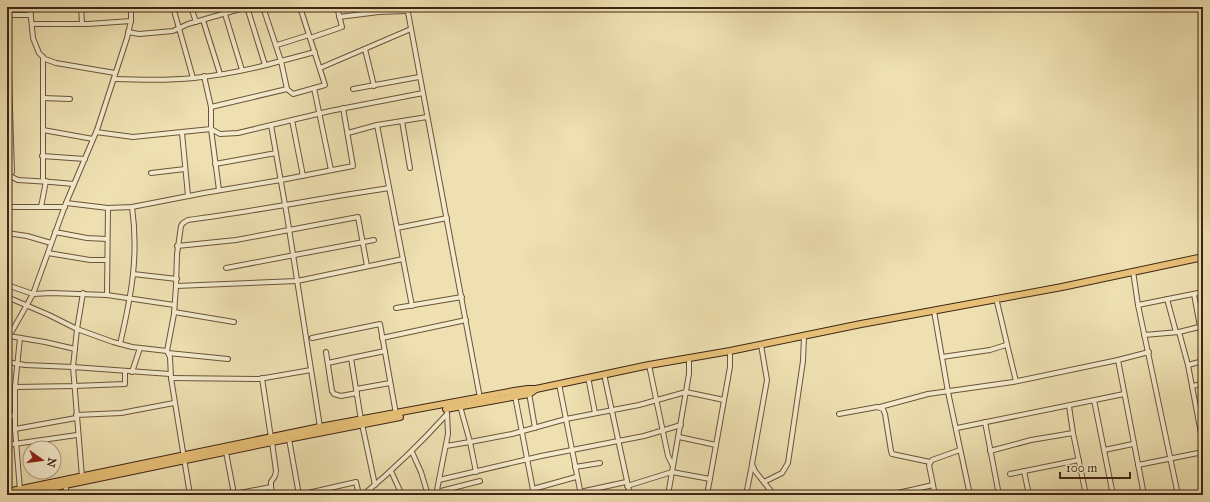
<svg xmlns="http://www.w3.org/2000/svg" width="1210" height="502" font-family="'IM FELL Great Primer',serif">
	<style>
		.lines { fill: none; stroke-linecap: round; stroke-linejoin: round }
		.street-casing { stroke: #6b543c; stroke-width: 6 }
		.primary-casing { stroke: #3f2515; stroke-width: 8 }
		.street { stroke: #f4ebcc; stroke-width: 4 }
		.primary { stroke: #e7c078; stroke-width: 6 }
	</style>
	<rect width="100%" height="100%" fill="#eee0b1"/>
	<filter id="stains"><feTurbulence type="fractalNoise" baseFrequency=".005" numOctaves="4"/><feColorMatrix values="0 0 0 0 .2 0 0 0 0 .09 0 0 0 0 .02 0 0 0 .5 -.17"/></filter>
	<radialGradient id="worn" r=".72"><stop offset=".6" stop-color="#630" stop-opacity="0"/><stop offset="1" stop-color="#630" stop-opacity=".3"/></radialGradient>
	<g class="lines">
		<!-- street casing -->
		<g class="street-casing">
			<g id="street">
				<path d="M30,7L33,38L39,53L45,59L56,63L115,73"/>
				<path d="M81,7L82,24"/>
				<path d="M173,7L193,78"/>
				<path d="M191,7L196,22"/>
				<path d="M247,7L265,65"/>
				<path d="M407,7L480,398"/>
				<path d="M225,14L242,70"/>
				<path d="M7,15H31"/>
				<path d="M339,17L379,12L407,11"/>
				<path d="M203,20L220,74"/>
				<path d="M32,24H88L131,21"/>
				<path d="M128,32L139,34L173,31L188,24L247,7"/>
				<path d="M310,38L342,27L337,7"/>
				<path d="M277,45L309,35"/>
				<path d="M365,49L374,86"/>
				<path d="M320,68L411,29"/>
				<path d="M114,79C140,80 167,81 194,78C223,75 253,69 281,61L263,7"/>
				<path d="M314,88L331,170"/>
				<path d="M287,89L281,61L315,52"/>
				<path d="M353,89L419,77"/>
				<path d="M43,98L70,99"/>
				<path d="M211,107L287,89L293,94L325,85L300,7"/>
				<path d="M292,120L303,176"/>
				<path d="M402,121L410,168"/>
				<path d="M271,125L287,216L320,427"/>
				<path d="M377,125L412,306"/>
				<path d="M43,130L93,139"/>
				<path d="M96,132L133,137L211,129V107L204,76"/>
				<path d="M182,133L188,196"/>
				<path d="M348,133L377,125L427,117"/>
				<path d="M42,156L85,159"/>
				<path d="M215,164L276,153"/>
				<path d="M151,173L185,169"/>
				<path d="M7,175L12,172L7,15"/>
				<path d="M8,175L18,180L51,182L74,184"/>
				<path d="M43,181V57"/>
				<path d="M219,190L211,129L220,134L238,133L330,111L423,93"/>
				<path d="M66,203L108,208L132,207L204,193L281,180L353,166L343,108"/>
				<path d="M7,207H65"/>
				<path d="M41,207L46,181"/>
				<path d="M397,228L447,218"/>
				<path d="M55,232L87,238L107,239"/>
				<path d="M7,233L27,236L51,243"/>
				<path d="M177,246L236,240L358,217L367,266"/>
				<path d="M48,253L90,260H107"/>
				<path d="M226,268L374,240"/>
				<path d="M1133,271L1138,305L1178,495"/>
				<path d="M133,274L177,279"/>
				<path d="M7,285L33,294L51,293L107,295L174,305"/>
				<path d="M176,286L297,281L403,259"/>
				<path d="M1194,294L1200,327"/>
				<path d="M107,295L108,208"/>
				<path d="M7,297L49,315L77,329L113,342L132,347L167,351"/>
				<path d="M996,298C1003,326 1009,354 1016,381"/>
				<path d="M1167,299L1176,332"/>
				<path d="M1138,305L1203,292"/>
				<path d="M396,308L462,297"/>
				<path d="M934,311L948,392L970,495"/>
				<path d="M174,312L234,322"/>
				<path d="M1179,332L1188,365L1203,444"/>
				<path d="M1144,335L1179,332L1203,326"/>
				<path d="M9,336L45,342L75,349"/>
				<path d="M20,338L15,387V429L20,490"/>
				<path d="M312,338L380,324L396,414"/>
				<path d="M382,338L466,320"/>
				<path d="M7,340L33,294L66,203L97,130L127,38L131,21V7"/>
				<path d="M120,344C131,297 139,256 132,207"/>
				<path d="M761,345L767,380L752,464L755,471L774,495"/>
				<path d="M326,352L332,391L334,394L341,396L357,393"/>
				<path d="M168,353L228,359"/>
				<path d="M942,357L990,350L1006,345"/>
				<path d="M1118,360L1144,495"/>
				<path d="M7,362L25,365L73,367L170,374"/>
				<path d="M328,363L351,358"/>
				<path d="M649,365L668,456L673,466"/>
				<path d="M1188,365L1203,361"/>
				<path d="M132,372L140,348"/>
				<path d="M604,374L630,495"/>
				<path d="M588,377L595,413"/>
				<path d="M171,378L259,379L311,370"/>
				<path d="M262,378L271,438"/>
				<path d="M559,384L581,495"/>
				<path d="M1192,386L1203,384"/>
				<path d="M15,387L74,386L125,384V371"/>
				<path d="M356,389L390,383"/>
				<path d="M529,393L535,428"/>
				<path d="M515,396L534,495"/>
				<path d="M1094,400L1113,495"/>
				<path d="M1069,406L1073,433L1086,495"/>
				<path d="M880,407L928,394L1013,382L1118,360L1149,352"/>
				<path d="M839,414L877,407L883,409L885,414L891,451L892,454L930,462"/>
				<path d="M7,415L15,416"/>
				<path d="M76,415L121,413L174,403"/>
				<path d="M361,420L351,358L385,351"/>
				<path d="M985,422L999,495"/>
				<path d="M362,424L375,485"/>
				<path d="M957,428L1124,394"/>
				<path d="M15,429L76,418"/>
				<path d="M679,437L716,445"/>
				<path d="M289,439L299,495"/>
				<path d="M7,445L77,435"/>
				<path d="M446,446L470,442L460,406"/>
				<path d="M1104,450L1133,444"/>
				<path d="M990,451L1031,440L1073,433"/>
				<path d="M226,452L234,494"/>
				<path d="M412,452L421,472L428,495"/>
				<path d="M1138,465L1203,452"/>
				<path d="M575,467L600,463"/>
				<path d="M391,471L402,495"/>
				<path d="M1024,471L1029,495"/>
				<path d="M476,472L470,442L512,434L566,419L639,405L686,392L724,400"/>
				<path d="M1010,474L1079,460"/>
				<path d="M82,477L73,367L77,329L83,293"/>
				<path d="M439,480L541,456L644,436L681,425"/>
				<path d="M764,482L782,473L788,463L803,361L804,336"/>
				<path d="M65,483L67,495"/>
				<path d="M627,486L672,472L710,479"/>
				<path d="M271,487V482L275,476L276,471L272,442"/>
				<path d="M533,489L576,477"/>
				<path d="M437,492L480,481"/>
				<path d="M580,492L626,482"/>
				<path d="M190,495L171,378L170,357L167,351L174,314L176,286L177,254L181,226L183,223L188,220C256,211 322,198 389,188"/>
				<path d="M229,495L271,487L273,495"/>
				<path d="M299,495L356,482L359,495"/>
				<path d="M363,495C394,469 420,444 447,414"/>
				<path d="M436,495L448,434L447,413"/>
				<path d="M668,495L689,374V358"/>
				<path d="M707,495L730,367V351"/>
				<path d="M746,495L752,465"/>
				<path d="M801,495L806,493L810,495"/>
				<path d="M889,495L933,485"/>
				<path d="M935,495L929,465L932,460L960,450"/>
			</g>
		</g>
		<!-- primary casing -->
		<g class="primary-casing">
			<g id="primary">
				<path d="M446,409L529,394L536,389"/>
				<path d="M7,492L320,427L514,391L528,389H536L649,365L730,351L861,324L1062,287L1203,257"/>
				<path d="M17,495L272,442L400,417"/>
			</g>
		</g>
		<!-- street -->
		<use href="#street" class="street"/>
		<!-- primary -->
		<use href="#primary" class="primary"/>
	</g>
	<!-- margin -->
	<rect width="1210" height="502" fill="none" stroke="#eee0b1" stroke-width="24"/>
	<rect x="8" y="8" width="1194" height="486" fill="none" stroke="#3f2515" stroke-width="2"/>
	<rect x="12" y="12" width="1186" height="478" fill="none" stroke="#3f2515"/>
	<!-- north arrow -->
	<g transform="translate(42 460) rotate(104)"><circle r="19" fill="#f4ebcc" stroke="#ac9c83"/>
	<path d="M0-3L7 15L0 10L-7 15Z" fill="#8f2418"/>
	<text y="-6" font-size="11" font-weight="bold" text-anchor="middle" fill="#3f2515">N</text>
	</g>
	<!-- scale -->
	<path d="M1060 472v6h70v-6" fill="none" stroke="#3f2515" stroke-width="2"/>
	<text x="1066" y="472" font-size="12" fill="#3f2515" stroke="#f4ebcc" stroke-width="3" paint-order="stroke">100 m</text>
	<rect width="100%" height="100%" filter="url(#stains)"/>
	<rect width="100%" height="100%" fill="url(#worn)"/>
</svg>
